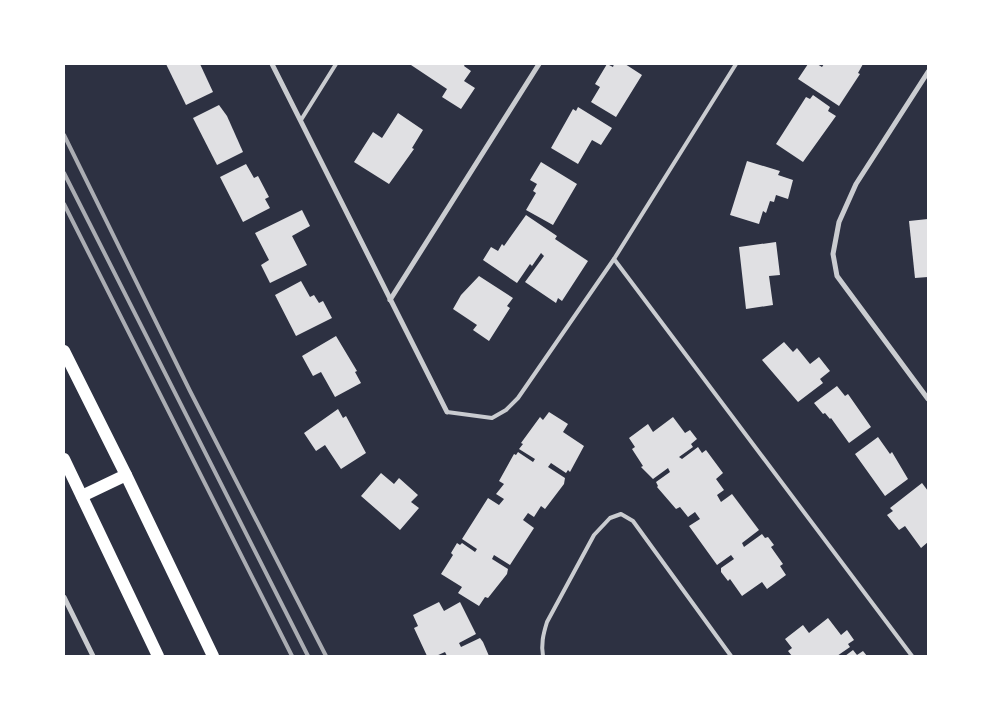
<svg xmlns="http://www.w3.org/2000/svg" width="992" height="720" font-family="Roboto,sans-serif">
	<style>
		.building { fill: #e0e0e3 }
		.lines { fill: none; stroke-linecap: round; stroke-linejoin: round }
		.service { stroke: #caccd0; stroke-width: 4 }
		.minor { stroke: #caccd0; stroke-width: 5 }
		.primary { stroke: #fff; stroke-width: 12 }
		.rail { stroke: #abadb3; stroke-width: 4 }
	</style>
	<rect width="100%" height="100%" fill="#2d3142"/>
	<!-- building -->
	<g class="building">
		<path d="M166,64H200L213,92L186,105Z"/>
		<path d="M412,64H465L464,66L471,71L464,81L475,88L461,109L442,97L447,89L411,65Z"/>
		<path d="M607,64L613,67L614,64H625L642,75L616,117L591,102L600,87L595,84Z"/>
		<path d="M808,64H817L822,67L824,64H863L858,73L860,74L839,106L798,79Z"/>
		<path d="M813,95L830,107L828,111L836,116L803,162L776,144L806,97L810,99Z"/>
		<path d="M219,105L227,116L243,152L217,165L193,118Z"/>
		<path d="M578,107L612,128L601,145L592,140L578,164L551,148L573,109L576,111Z"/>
		<path d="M398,113L423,130L412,148L414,149L389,184L354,162L373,132L382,138Z"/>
		<path d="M747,161L780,171L778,175L793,180L788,199L776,195L774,202L770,201L766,213L763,211L759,224L730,215Z"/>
		<path d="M541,162L577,184L553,225L526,210L536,193L533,191L537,184L530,180Z"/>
		<path d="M246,164L254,178L258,176L269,197L265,199L270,208L243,222L220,177Z"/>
		<path d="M302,210L310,226L292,236L307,265L270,283L261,265L269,260L255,233Z"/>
		<path d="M526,215L557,236L555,239L588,261L562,301L558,298L556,303L525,282L544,256L541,253L532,266L530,264L517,283L483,260L491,247L498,251L502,244L504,246Z"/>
		<path d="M928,219V277L915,278L909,221Z"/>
		<path d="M776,242L780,275L769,276L773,305L746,309L739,247Z"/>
		<path d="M479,276L513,298L507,306L510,308L489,341L473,330L477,325L453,309L461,295Z"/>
		<path d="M301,281L310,297L314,295L319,303L323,301L332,318L296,336L275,295Z"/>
		<path d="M336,336L357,371L355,372L361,383L335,397L321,372L313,376L302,356Z"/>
		<path d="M784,342L793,352L797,348L810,364L819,357L830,371L820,379L823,383L798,402L762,360Z"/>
		<path d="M837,386L845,396L848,394L871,427L849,443L831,418L830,419L825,413L823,414L814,403Z"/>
		<path d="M338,409L343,418L346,416L366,453L341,469L325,445L316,451L304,433Z"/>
		<path d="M549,412L568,424L563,432L584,446L570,472L568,470L566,473L551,463L548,467L565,478L564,484L545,509L541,506L534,517L528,513L523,520L534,528L510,565L494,555L492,559L508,569L507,574L488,598L485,597L479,606L458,593L462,587L441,574L453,555L451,553L457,543L460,545L462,543L475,552L477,549L462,539L488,498L499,505L504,499L496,494L504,484L499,481L514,454L516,455L518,452L533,462L535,459L519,449L523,444L521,443L540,417L543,420Z"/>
		<path d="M673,417L685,433L690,430L697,439L691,444L693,447L679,457L682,459L698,447L702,453L706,450L723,473L716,479L724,490L717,495L721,502L732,494L759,530L742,543L744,547L762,534L765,538L768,537L774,545L771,547L783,564L780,566L786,575L767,589L762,582L742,596L730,579L728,581L721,572V568L734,559L731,555L717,565L689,526L700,519L695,512L688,517L680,507L676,509L657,487L658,486L656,482L670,472L668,468L653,479L641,467L643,466L632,449L635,447L629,438L648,424L653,432Z"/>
		<path d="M878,437L890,454L892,452L908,479L885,496L855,454Z"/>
		<path d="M381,473L394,484L399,478L418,495L411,502L419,508L400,530L361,496Z"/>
		<path d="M922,483L928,491V542L921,548L905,526L899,530L887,515L893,511L890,508Z"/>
		<path d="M439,602L444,611L460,602L476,634L459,643L461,647L480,638L483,642L489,656H447L445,652L436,656H427L414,628L418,626L413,615Z"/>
		<path d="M828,618L841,635L847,630L854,640L848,644L850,647L837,656H792L788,651L792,648L785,639L803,625L809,633Z"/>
		<path d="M853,650L857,655L863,651L867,656H845Z"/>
	</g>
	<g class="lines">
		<!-- service -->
		<g class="service">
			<path d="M301,120L336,64"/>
			<path d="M614,259L912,656"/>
			<path d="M447,412L492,418L506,410L518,398L614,259L736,64"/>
			<path d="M543,656C541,644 543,635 547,622L594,535L610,518L621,514L633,521L731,656"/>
		</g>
		<!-- minor -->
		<g class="minor">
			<path d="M272,64L447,412"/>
			<path d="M928,72L856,184L839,222L833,254L837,276L928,399"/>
			<path d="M390,300L539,64"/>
			<path d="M64,597L93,656"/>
		</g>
		<!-- primary -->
		<g class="primary">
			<path d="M64,351L126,475L213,656"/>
			<path d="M64,459L158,656"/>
			<path d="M82,496L126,475"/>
		</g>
		<!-- rail -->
		<g class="rail">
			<path d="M64,135L190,391L326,656"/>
			<path d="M64,173L308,656"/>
			<path d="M64,204L292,656"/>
		</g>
	</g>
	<!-- border -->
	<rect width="992" height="720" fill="none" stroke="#ffffff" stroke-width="130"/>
</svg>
